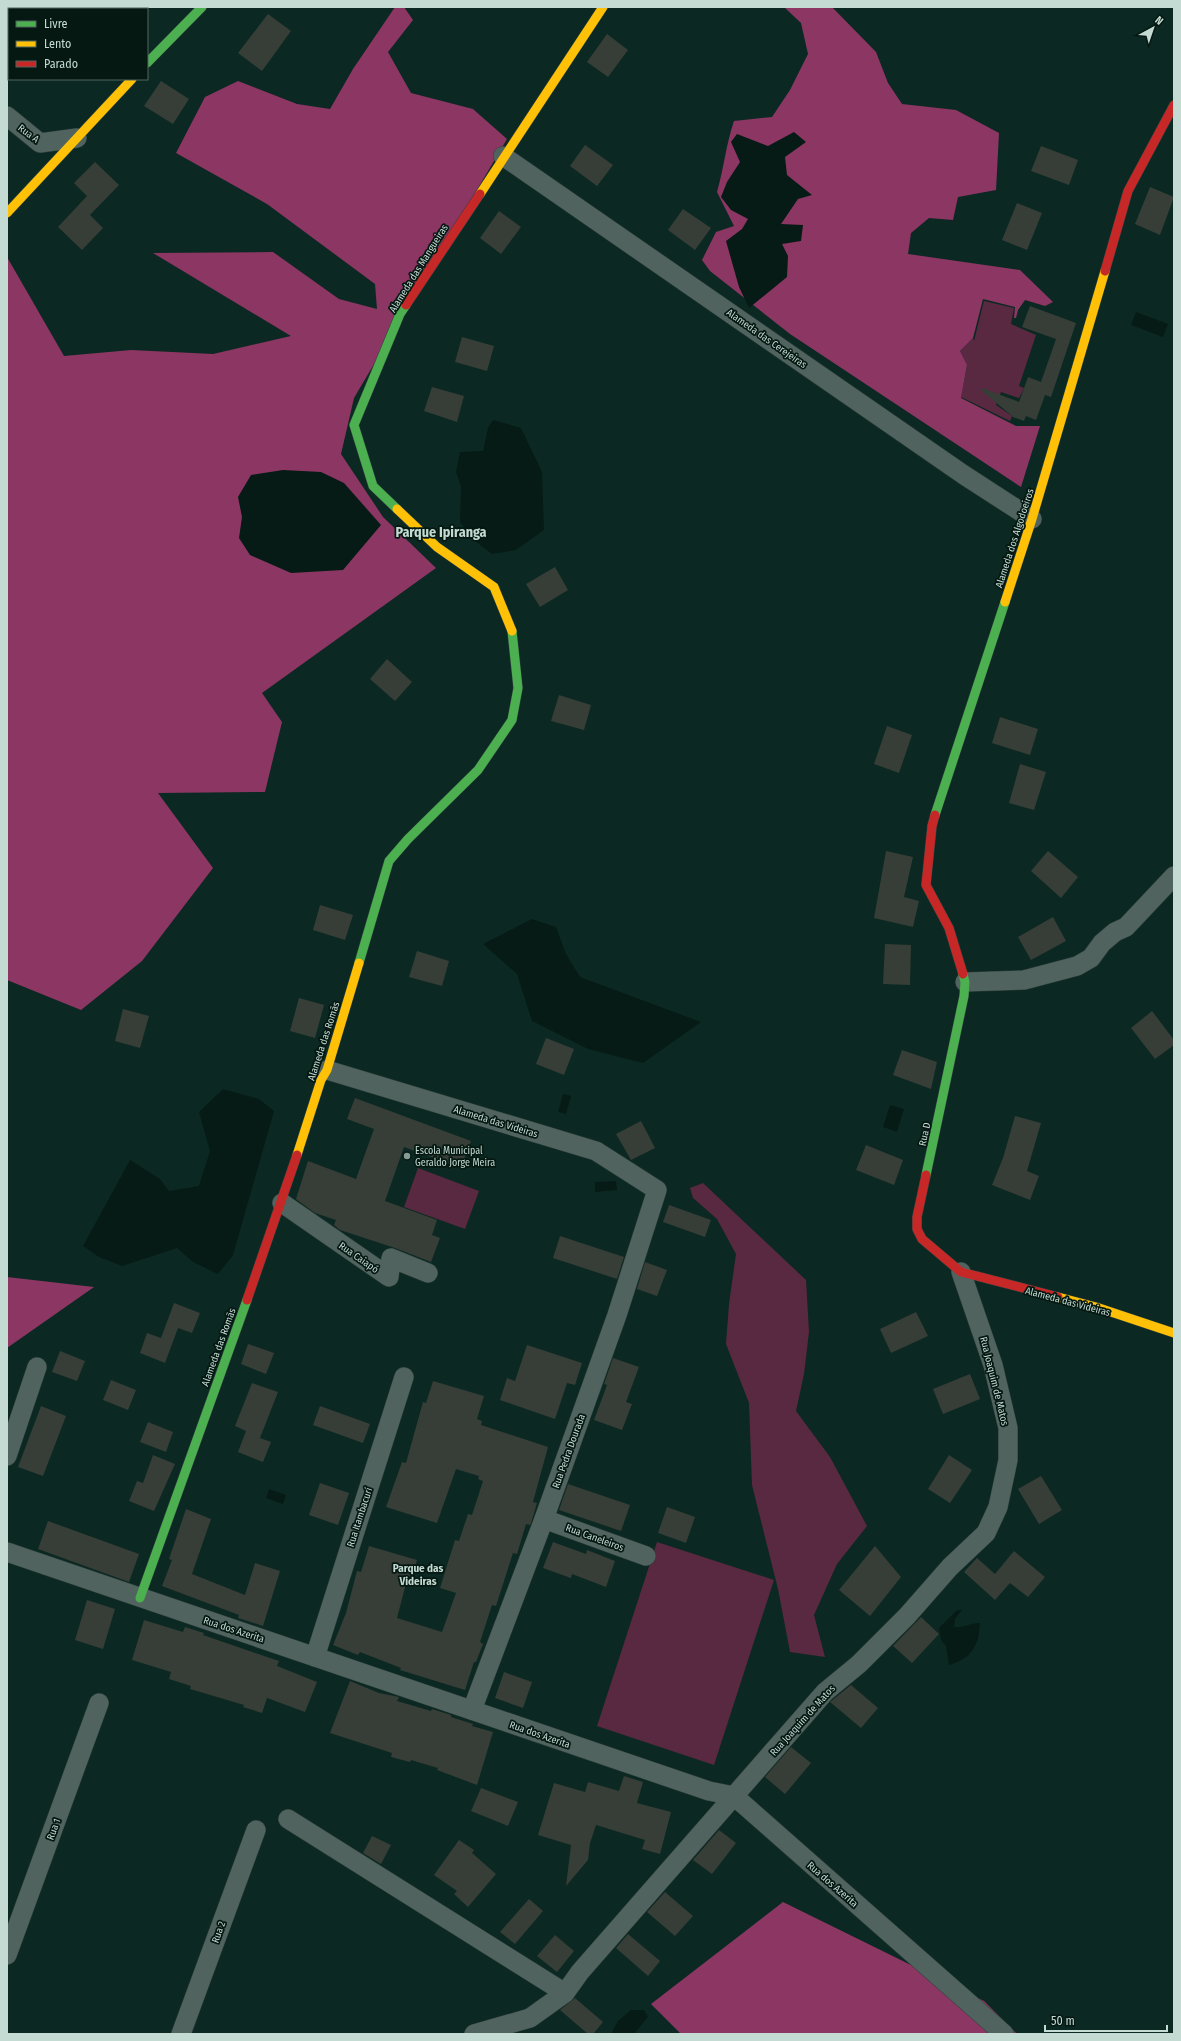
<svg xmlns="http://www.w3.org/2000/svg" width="1181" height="2041" font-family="'Fira Sans Condensed',sans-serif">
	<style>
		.green { fill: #582940 }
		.forest { fill: #8c3663 }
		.water { fill: #061b15 }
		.building { fill: #363e37 }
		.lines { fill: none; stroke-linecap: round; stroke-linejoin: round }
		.street-casing { stroke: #2f413d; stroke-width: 20 }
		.fast-casing { stroke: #2f413d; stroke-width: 10 }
		.slow-casing { stroke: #2f413d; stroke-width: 10 }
		.jam-casing { stroke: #2f413d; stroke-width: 10 }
		.street { stroke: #51635e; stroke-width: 19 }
		.fast { stroke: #4caf50; stroke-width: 9 }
		.slow { stroke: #ffc107; stroke-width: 9 }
		.jam { stroke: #c62828; stroke-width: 9 }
		.poi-dot { fill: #839c95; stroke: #051812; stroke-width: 1.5 }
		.labels { text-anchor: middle; stroke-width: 3.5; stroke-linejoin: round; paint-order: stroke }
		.street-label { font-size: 10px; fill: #c3dbd3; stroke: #051812 }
		.poi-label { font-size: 10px; fill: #c3dbd3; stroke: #051812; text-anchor: start }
		.neighbourhood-label { font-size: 11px; font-weight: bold; fill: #c3dbd3; stroke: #051812 }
		.district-label { font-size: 14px; font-weight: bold; fill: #c3dbd3; stroke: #051812 }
	</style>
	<rect width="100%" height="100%" fill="#0c2822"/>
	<!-- green -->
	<g class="green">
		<path d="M984,301L1014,308L1011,324L1036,335L1019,386L1024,388L1019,398L1001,392L996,405L1012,416L1010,421L961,397L967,366L960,351L973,338L974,341Z"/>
		<path d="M418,1168L479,1191L465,1229L404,1207Z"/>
		<path d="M703,1183L806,1280L809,1332L804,1374L796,1411L830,1457L867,1526L837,1564L814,1615L825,1657L790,1652L778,1589L752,1485L749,1403L726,1344L729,1304L736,1254L717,1219L693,1198L690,1188Z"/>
		<path d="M657,1542L774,1580L714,1765L597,1726Z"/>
	</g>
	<!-- forest -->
	<g class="forest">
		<path d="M395,7H404L413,20L388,52L411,93L473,109L507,139L354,398L341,454L383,517L436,568L262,693L282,722L265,792L158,793L213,868L142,961L81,1010L7,980V257L64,356L131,350L213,354L291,336L153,253L273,252L339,299L377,309L375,284L267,204L176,153L205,97L238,81L297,104L330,109L353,69Z"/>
		<path d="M784,7H832L876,52L888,83L902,104L956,110L999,133L996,190L958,197L953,220L929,218L911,233L908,254L1020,270L1053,302L1045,306L1025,300L1018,310L1016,318H1014L1015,307L983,299L973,338L960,351L967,365L961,398L1016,426H1040L1021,487L790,334L710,271L702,260L716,232L734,226L717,192C724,168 726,144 734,121L772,117L790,90L808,54L801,23Z"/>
		<path d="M7,1277L94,1287L7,1348Z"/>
		<path d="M783,1902L984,2001L1017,2034H681L651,2004Z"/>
	</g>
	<!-- water -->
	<g class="water">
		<path d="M794,132L806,142L785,157L787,175L812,195L798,199L781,224L803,225L801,241L782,244L788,256L787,277L749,308L739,287L726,241L742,229L748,219L731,210L721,197L727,182L740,162L731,142L737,134L768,146Z"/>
		<path d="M1136,312L1168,324L1163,337L1131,325Z"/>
		<path d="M493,420L521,428L542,472L544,530L516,550L492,554L474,540L460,522L461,487L456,472L460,452L483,451L488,428Z"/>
		<path d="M283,470L321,472L344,483L381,525L343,570L291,573L250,555L239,538L242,517L238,497L251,475Z"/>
		<path d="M532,919L556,927L566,954L580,977L701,1022L643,1063L588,1049L532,1021L517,974L483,944Z"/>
		<path d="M223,1089L259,1099L274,1111L233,1255L218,1274L193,1262L177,1248L122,1266L99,1257L83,1246L130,1160L160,1179L169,1191L199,1186L210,1151L199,1112Z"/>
		<path d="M563,1094L571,1096L566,1114L558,1112Z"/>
		<path d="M890,1105L904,1109L897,1132L883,1127Z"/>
		<path d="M616,1181L617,1190L595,1192V1182Z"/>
		<path d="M269,1489L286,1495L283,1504L266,1498Z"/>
		<path d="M957,1610H962L955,1619L954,1627C963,1628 971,1623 980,1623C979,1646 971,1659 949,1665L946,1646L941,1640L939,1628Z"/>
		<path d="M631,2010H644L648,2017L634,2034H611L618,2021Z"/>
	</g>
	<!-- building -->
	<g class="building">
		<path d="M268,14L291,31L262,71L238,53Z"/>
		<path d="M607,34L628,50L608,77L587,62Z"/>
		<path d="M161,81L189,99L173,124L144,106Z"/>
		<path d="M585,145L613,165L597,186L570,166Z"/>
		<path d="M1041,146L1078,160L1069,185L1031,171Z"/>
		<path d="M95,162L119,185L90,215L103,228L82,250L58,227L87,196L74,183Z"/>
		<path d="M1150,187L1174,197L1160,235L1135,224Z"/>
		<path d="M1017,203L1042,213L1027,250L1002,240Z"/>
		<path d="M683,209L711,228L695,250L668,230Z"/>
		<path d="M499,211L521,227L501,254L480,238Z"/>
		<path d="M1030,306L1076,323L1051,397L1045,395L1036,420L1026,416L1024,421L1013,417L981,390L982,388L1019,402L1028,377L1041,382L1056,339L1022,327Z"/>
		<path d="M462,337L494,346L487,371L455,362Z"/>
		<path d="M432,387L464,396L457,422L424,411Z"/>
		<path d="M555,567L568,590L540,607L526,584Z"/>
		<path d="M387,659L412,682L395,701L370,679Z"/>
		<path d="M559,695L591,705L584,730L551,721Z"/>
		<path d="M1000,717L1038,729L1030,755L992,743Z"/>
		<path d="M887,726L912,735L899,773L874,764Z"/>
		<path d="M1020,764L1046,772L1034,810L1009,803Z"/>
		<path d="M886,851L913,857L904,897L919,901L913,927L874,918Z"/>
		<path d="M1048,851L1078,877L1061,898L1031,871Z"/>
		<path d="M320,905L353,915L345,940L313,930Z"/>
		<path d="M1053,917L1066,941L1031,960L1018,937Z"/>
		<path d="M885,944L911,945L910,985L883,984Z"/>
		<path d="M417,951L449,961L442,986L409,977Z"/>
		<path d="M299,998L324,1005L315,1038L290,1031Z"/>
		<path d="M123,1009L149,1016L140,1048L115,1041Z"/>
		<path d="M1152,1011L1174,1040V1045L1155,1059L1131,1028Z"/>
		<path d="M546,1038L574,1049L564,1075L536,1064Z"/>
		<path d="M902,1050L937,1062L931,1089L893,1075Z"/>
		<path d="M355,1098L471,1141L461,1168L404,1147L385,1201L437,1220L432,1235L440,1238L431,1262L395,1248L340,1230L334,1225L336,1220L315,1213L296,1199L308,1161L356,1179L374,1129L347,1119Z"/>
		<path d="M1015,1116L1041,1123L1027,1171L1039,1176L1030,1200L992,1185L1003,1158Z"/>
		<path d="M641,1121L655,1148L631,1160L616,1134Z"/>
		<path d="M866,1145L903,1160L894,1185L856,1170Z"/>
		<path d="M669,1205L711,1220L705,1237L663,1222Z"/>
		<path d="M560,1236L624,1257L617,1279L553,1258Z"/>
		<path d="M645,1262L667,1270L657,1296L637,1289Z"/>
		<path d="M174,1303L200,1313L192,1333L178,1328L165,1363L140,1353L147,1333L161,1338Z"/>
		<path d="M916,1312L928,1336L891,1353L880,1329Z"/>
		<path d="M248,1344L274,1353L266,1374L241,1364Z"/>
		<path d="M527,1345L582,1363L575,1385L567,1383L555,1419L500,1400L507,1378L515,1381Z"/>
		<path d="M60,1351L85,1361L77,1381L52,1372Z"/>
		<path d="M613,1358L639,1367L626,1402L632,1404L622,1430L594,1420L607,1385L604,1384Z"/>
		<path d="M970,1374L980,1399L943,1414L933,1389Z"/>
		<path d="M111,1380L136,1390L128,1410L103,1400Z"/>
		<path d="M433,1381L484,1396L477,1419L482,1421L481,1425L548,1447L533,1502L537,1503L531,1523L530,1525L526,1524L517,1554L513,1553L496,1606L492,1605L480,1642L483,1644L476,1662H474L465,1690L400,1670L401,1668L360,1652L358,1655L333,1645L346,1613L357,1571L361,1572L369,1546L417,1560L412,1577L408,1576L397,1618L442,1632L456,1593L440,1588L455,1540L459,1541L468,1514L472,1515L483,1481L478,1479L479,1476L456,1469L437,1523L386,1507L402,1462L406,1463L423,1402L426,1403Z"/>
		<path d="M252,1383L278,1392L260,1438L271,1442L263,1462L238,1452L246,1431L235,1426Z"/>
		<path d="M41,1406L66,1416L43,1476L18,1467Z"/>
		<path d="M320,1406L370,1424L363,1443L313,1425Z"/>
		<path d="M148,1422L173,1432L166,1452L140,1442Z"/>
		<path d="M153,1455L175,1464L154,1511L129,1501L137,1481L143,1483Z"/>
		<path d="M949,1455L972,1470L950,1503L928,1489Z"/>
		<path d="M1041,1476L1062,1510L1039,1524L1018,1489Z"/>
		<path d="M320,1483L349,1493L338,1525L309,1515Z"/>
		<path d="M568,1484L630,1505L621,1531L559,1510Z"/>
		<path d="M667,1507L695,1517L686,1543L658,1533Z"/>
		<path d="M186,1509L211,1519L192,1574L245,1595L255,1563L280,1571L263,1626L238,1618L239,1615L162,1586L172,1560L169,1559Z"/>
		<path d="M48,1521L139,1554L129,1582L38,1549Z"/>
		<path d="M553,1542L586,1554L587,1550L615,1561L606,1587L572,1574L571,1578L543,1568Z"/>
		<path d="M875,1546L901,1577L870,1616L839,1590Z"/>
		<path d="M1014,1551L1045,1577L1028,1597L1010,1583L995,1600L964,1572L977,1558L995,1574Z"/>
		<path d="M87,1600L115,1609L103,1649L75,1640Z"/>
		<path d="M921,1617L939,1634L912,1663L893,1646Z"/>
		<path d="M144,1620L183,1632L185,1627L204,1633L203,1635L279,1661L277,1666L317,1682L305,1712L267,1698L262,1713L243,1707L244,1705L190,1689L191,1686L169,1679L171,1672L132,1660Z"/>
		<path d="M504,1672L532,1682L523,1708L495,1698Z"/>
		<path d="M350,1681L379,1693L399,1697L397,1701L431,1711L432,1709L451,1715V1717L473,1724L472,1726L493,1732L477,1785L437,1770L438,1768L411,1760L410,1762L391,1757L392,1753L330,1733Z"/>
		<path d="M851,1685L878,1708L861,1728L830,1702Z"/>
		<path d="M791,1747L811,1763L785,1794L765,1777Z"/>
		<path d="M624,1776L643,1782L637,1803L671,1812L660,1854L642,1849L645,1840L596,1825L590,1843L588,1860L566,1886L571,1845L538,1835L554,1783L585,1792L588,1782L619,1791Z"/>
		<path d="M481,1788L518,1802L508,1826L471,1811Z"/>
		<path d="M719,1830L736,1843L712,1874L693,1860Z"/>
		<path d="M372,1836L391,1845L381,1864L363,1853Z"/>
		<path d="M459,1840L474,1850L472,1853L496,1874L468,1907L454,1894L457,1891L434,1875Z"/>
		<path d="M665,1892L693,1916L675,1936L647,1912Z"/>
		<path d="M529,1899L543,1911L515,1944L500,1932Z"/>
		<path d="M628,1934L660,1961L648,1976L616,1948Z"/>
		<path d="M555,1935L574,1951L557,1972L537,1956Z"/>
		<path d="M575,1998L603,2022L593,2034H588L560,2010Z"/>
	</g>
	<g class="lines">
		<!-- street casing -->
		<g class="street-casing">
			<g id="street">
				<path d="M7,116L40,143L77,138"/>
				<path d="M503,156L964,475L1032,519"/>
				<path d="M965,982L1024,980L1077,966L1091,958L1102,943L1115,932L1126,927L1174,876"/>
				<path d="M327,1070L596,1151L657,1190L617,1315L544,1519L472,1710"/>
				<path d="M282,1203L389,1277L391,1258L428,1273"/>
				<path d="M7,1456L37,1367"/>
				<path d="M544,1519L646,1556"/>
				<path d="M7,1552L709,1791L734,1796L1004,2034"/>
				<path d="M315,1657L404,1377"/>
				<path d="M288,1819L565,1993"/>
				<path d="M7,1955L99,1703"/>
				<path d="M181,2034L256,1830"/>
				<path d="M474,2034L530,2018L565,1993L580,1972L825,1692L859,1664L907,1616L950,1567L986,1533L998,1507L1008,1460V1428L993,1365L961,1272"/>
			</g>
		</g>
		<!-- fast casing -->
		<g class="fast-casing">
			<g id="fast">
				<path d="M147,63L202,7"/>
				<path d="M397,509L373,486L354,425L400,314L406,305"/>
				<path d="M935,815L1005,602"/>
				<path d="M359,963L389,861L408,839L478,770L512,720L518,688L512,631"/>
				<path d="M926,1175L964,996L965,982L963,974"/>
				<path d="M140,1598L247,1300"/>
			</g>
		</g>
		<!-- slow casing -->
		<g class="slow-casing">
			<g id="slow">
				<path d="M480,194L603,7"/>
				<path d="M7,213L132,79"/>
				<path d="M397,509L437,547L494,587L512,631"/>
				<path d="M1005,602L1032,519L1105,271"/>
				<path d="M297,1155L321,1080L327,1070L359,963"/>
				<path d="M1058,1297L1096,1307L1174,1333"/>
			</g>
		</g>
		<!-- jam casing -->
		<g class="jam-casing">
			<g id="jam">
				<path d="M1105,271L1128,191L1174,105"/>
				<path d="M406,305L480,194"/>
				<path d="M935,815L932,826L926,885L949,928L963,974"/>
				<path d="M926,1175L917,1217V1229L922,1239L961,1272L1058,1297"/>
				<path d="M247,1300L297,1155"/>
			</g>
		</g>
		<!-- street -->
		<use href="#street" class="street"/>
		<!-- fast -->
		<use href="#fast" class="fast"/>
		<!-- slow -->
		<use href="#slow" class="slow"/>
		<!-- jam -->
		<use href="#jam" class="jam"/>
	</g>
	<!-- markers -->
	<circle class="poi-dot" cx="407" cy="1156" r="4"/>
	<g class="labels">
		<!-- street labels -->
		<g class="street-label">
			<text transform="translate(29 133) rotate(37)" y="4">Rua A</text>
			<text transform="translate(418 268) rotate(-58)" y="4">Alameda das Mangueiras</text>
			<text transform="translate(767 338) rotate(35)" y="4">Alameda das Cerejeiras</text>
			<text transform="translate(1014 538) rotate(-72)" y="4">Alameda dos Algodoeiros</text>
			<text transform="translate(323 1041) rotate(-72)" y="4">Alameda das Romãs</text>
			<text transform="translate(496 1121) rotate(17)" y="4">Alameda das Videiras</text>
			<text transform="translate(924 1134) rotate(-78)" y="4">Rua D</text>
			<text transform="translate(359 1257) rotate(35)" y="4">Rua Caiapó</text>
			<text transform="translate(1068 1301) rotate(15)" y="4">Alameda das Videiras</text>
			<text transform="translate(218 1347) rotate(-70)" y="4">Alameda das Romãs</text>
			<text transform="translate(995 1381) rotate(76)" y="4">Rua Joaquim de Matos</text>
			<text transform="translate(568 1451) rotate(-70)" y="4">Rua Pedra Dourada</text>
			<text transform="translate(359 1517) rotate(-72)" y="4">Rua Itambacurí</text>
			<text transform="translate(595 1537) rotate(20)" y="4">Rua Caneleiros</text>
			<text transform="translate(234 1629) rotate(18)" y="4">Rua dos Azerita</text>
			<text transform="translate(802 1720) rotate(-48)" y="4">Rua Joaquim de Matos</text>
			<text transform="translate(540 1734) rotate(19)" y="4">Rua dos Azerita</text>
			<text transform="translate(53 1829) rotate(-70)" y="4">Rua 1</text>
			<text transform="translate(833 1884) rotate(41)" y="4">Rua dos Azerita</text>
			<text transform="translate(218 1932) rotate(-70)" y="4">Rua 2</text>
		</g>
		<!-- poi labels -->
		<g class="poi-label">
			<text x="415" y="1154">Escola Municipal<tspan x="415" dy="12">Geraldo Jorge Meira</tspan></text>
		</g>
		<!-- neighbourhood labels -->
		<g class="neighbourhood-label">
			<text x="418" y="1572">Parque das<tspan x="418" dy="13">Videiras</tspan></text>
		</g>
		<!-- district labels -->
		<g class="district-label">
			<text x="441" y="537">Parque Ipiranga</text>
		</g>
	</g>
	<!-- border -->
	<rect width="1181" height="2041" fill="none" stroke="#c3dbd3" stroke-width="16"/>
	<!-- legend -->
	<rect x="8" y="8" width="140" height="72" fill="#051812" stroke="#51665f"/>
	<rect x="16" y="21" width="20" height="6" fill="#4caf50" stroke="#51665f"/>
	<text x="44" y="28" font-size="12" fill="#c3dbd3">Livre</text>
	<rect x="16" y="41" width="20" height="6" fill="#ffc107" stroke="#51665f"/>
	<text x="44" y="48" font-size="12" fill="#c3dbd3">Lento</text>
	<rect x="16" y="61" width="20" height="6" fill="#c62828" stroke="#51665f"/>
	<text x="44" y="68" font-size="12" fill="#c3dbd3">Parado</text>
	<!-- north arrow -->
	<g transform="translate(1153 28) rotate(40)" stroke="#051812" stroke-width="3" paint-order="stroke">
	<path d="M0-3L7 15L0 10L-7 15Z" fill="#c3dbd3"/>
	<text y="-6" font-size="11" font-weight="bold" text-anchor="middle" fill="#c3dbd3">N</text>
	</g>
	<!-- scale -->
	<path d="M1045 2025v6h122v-6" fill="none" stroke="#c3dbd3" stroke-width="2"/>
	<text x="1051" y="2025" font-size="12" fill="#c3dbd3" stroke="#051812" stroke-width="3" paint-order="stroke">50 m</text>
</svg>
